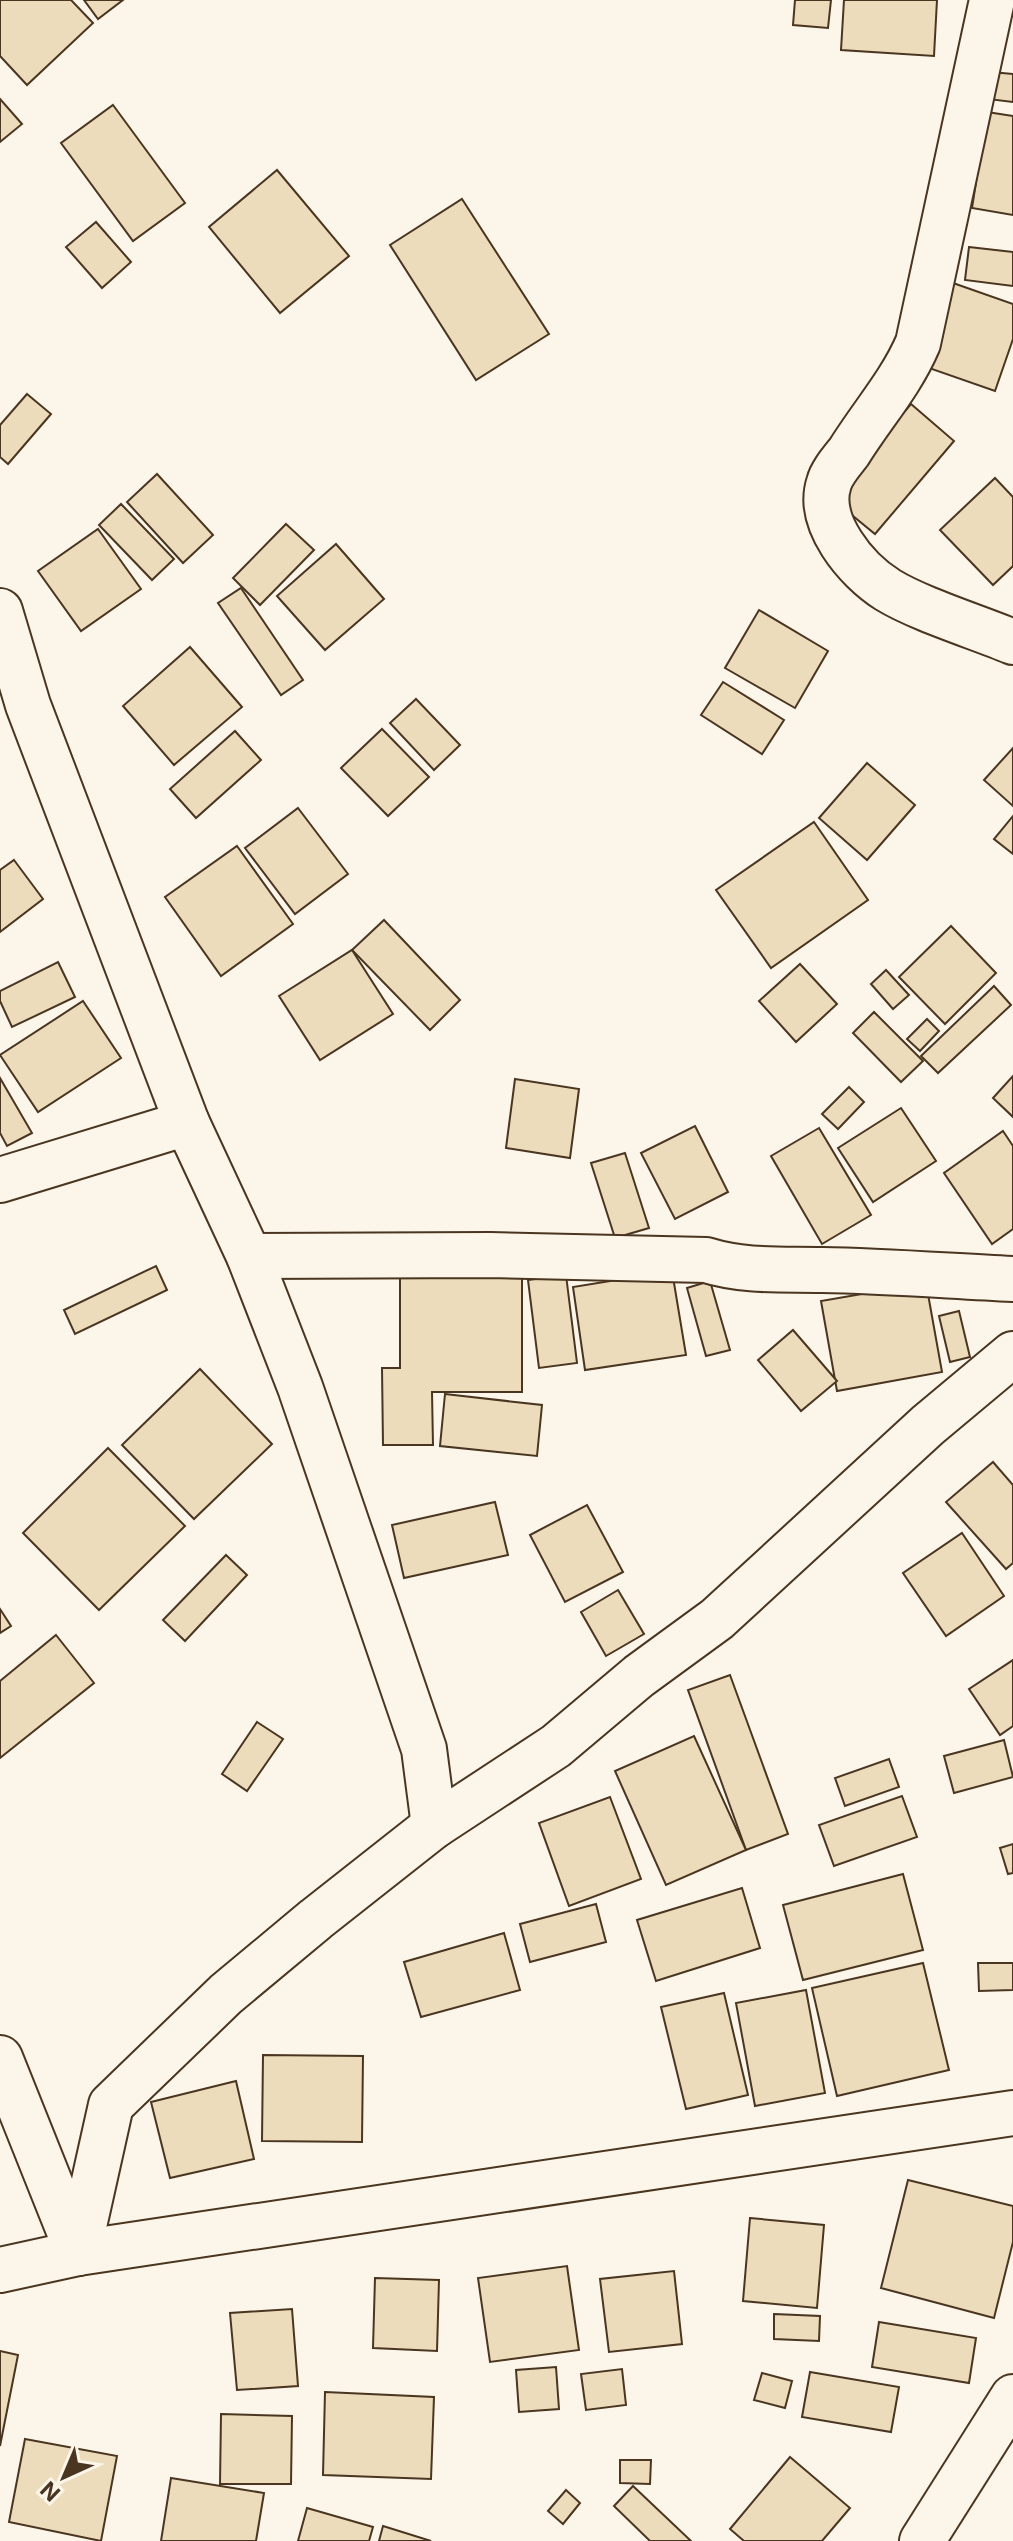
<svg xmlns="http://www.w3.org/2000/svg" width="1013" height="2541" font-family="Inter,sans-serif">
	<style>
		.building { fill: #ecdcbc; stroke: #4a3520; stroke-width: 2 }
		.lines { fill: none; stroke-linecap: round; stroke-linejoin: round }
		.minor-casing { stroke: #4a3520; stroke-width: 48 }
		.minor { stroke: #fbf6e9; stroke-width: 44 }
	</style>
	<rect width="100%" height="100%" fill="#fbf6e9"/>
	<!-- building -->
	<g class="building">
		<path d="M0,0H71L93,23L27,85L0,56Z"/>
		<path d="M84,0H123L98,19Z"/>
		<path d="M795,0H831L828,28L793,25Z"/>
		<path d="M844,0H937L934,56L841,50Z"/>
		<path d="M991,72L1013,74V102L988,99Z"/>
		<path d="M0,99L22,124L0,142Z"/>
		<path d="M113,105L185,203L133,241L61,143Z"/>
		<path d="M987,112L1013,116V215L972,208Z"/>
		<path d="M277,170L349,256L280,313L209,227Z"/>
		<path d="M462,199L549,334L476,380L390,245Z"/>
		<path d="M96,222L131,262L102,288L66,247Z"/>
		<path d="M969,247L1013,252V286L965,280Z"/>
		<path d="M953,283L1013,304V339L995,391L926,367Z"/>
		<path d="M27,394L51,414L8,464L0,457V425Z"/>
		<path d="M911,404L954,441L875,534L831,498Z"/>
		<path d="M157,474L213,535L183,563L127,502Z"/>
		<path d="M995,478L1013,497V566L993,585L940,530Z"/>
		<path d="M121,504L174,559L152,580L99,525Z"/>
		<path d="M286,524L314,550L260,605L233,578Z"/>
		<path d="M98,529L141,589L81,631L38,571Z"/>
		<path d="M336,544L384,599L325,650L277,596Z"/>
		<path d="M241,588L303,680L281,695L218,603Z"/>
		<path d="M759,610L828,651L795,708L725,668Z"/>
		<path d="M190,647L242,707L174,765L123,706Z"/>
		<path d="M723,682L784,720L762,754L701,715Z"/>
		<path d="M416,699L460,745L434,770L390,723Z"/>
		<path d="M382,729L429,777L388,816L341,768Z"/>
		<path d="M235,731L261,760L196,818L170,789Z"/>
		<path d="M1013,748V806L984,780Z"/>
		<path d="M867,763L915,805L867,860L819,818Z"/>
		<path d="M298,808L348,874L295,914L245,848Z"/>
		<path d="M1013,816V854L994,839Z"/>
		<path d="M814,822L868,900L771,968L716,890Z"/>
		<path d="M237,846L293,924L221,976L165,897Z"/>
		<path d="M14,860L43,899L0,932V870Z"/>
		<path d="M384,920L460,1000L430,1030L352,950Z"/>
		<path d="M951,926L996,973L945,1024L899,977Z"/>
		<path d="M352,950L393,1014L320,1060L279,996Z"/>
		<path d="M58,962L75,997L12,1027L0,1001V991Z"/>
		<path d="M800,964L837,1004L796,1042L759,1001Z"/>
		<path d="M886,970L909,995L893,1009L871,984Z"/>
		<path d="M994,986L1011,1005L938,1073L921,1056Z"/>
		<path d="M83,1001L121,1058L38,1112L0,1055Z"/>
		<path d="M874,1012L923,1061L901,1082L853,1033Z"/>
		<path d="M927,1019L939,1031L920,1051L907,1039Z"/>
		<path d="M1013,1076V1117L993,1098Z"/>
		<path d="M0,1078L32,1133L7,1146L0,1133Z"/>
		<path d="M515,1079L579,1089L570,1158L506,1148Z"/>
		<path d="M849,1087L864,1102L838,1129L822,1114Z"/>
		<path d="M901,1108L936,1161L873,1202L838,1148Z"/>
		<path d="M695,1126L728,1192L675,1219L641,1153Z"/>
		<path d="M819,1128L871,1215L822,1244L771,1156Z"/>
		<path d="M1003,1131L1013,1146V1229L992,1244L944,1173Z"/>
		<path d="M625,1153L649,1228L615,1238L591,1163Z"/>
		<path d="M156,1266L167,1290L75,1334L64,1310Z"/>
		<path d="M400,1271H522V1392H432L433,1445H383L382,1368H400Z"/>
		<path d="M672,1271L686,1355L585,1370L573,1287Z"/>
		<path d="M566,1275L577,1363L539,1368L528,1280Z"/>
		<path d="M710,1281L730,1350L706,1356L687,1288Z"/>
		<path d="M926,1283L942,1372L837,1391L821,1301Z"/>
		<path d="M959,1311L970,1357L950,1362L939,1316Z"/>
		<path d="M793,1330L837,1381L801,1411L758,1360Z"/>
		<path d="M200,1369L272,1444L194,1519L122,1445Z"/>
		<path d="M445,1394L542,1405L537,1456L440,1446Z"/>
		<path d="M108,1448L185,1526L99,1610L23,1533Z"/>
		<path d="M993,1462L1013,1485V1563L1006,1569L946,1502Z"/>
		<path d="M495,1502L508,1555L404,1578L392,1525Z"/>
		<path d="M587,1505L623,1572L565,1602L530,1535Z"/>
		<path d="M962,1533L1004,1596L946,1636L903,1573Z"/>
		<path d="M226,1555L247,1575L185,1641L163,1620Z"/>
		<path d="M618,1590L644,1634L606,1656L581,1612Z"/>
		<path d="M0,1609L11,1626L0,1633Z"/>
		<path d="M56,1635L94,1683L0,1758V1681Z"/>
		<path d="M1013,1660V1726L1000,1735L969,1689Z"/>
		<path d="M730,1675L788,1834L746,1850L688,1690Z"/>
		<path d="M257,1722L283,1739L247,1791L222,1774Z"/>
		<path d="M694,1736L746,1850L666,1885L615,1771Z"/>
		<path d="M1004,1740L1013,1777L954,1793L944,1756Z"/>
		<path d="M889,1759L899,1787L845,1806L835,1778Z"/>
		<path d="M902,1796L917,1837L834,1866L819,1825Z"/>
		<path d="M610,1797L641,1879L569,1906L539,1823Z"/>
		<path d="M1013,1844V1873L1008,1874L1000,1848Z"/>
		<path d="M903,1874L923,1950L803,1980L783,1905Z"/>
		<path d="M742,1888L760,1948L656,1981L637,1920Z"/>
		<path d="M596,1904L606,1942L530,1962L520,1924Z"/>
		<path d="M504,1933L520,1990L421,2017L404,1962Z"/>
		<path d="M923,1963L949,2070L837,2096L812,1988Z"/>
		<path d="M978,1963H1013V1990L979,1991Z"/>
		<path d="M806,1990L825,2093L755,2106L736,2003Z"/>
		<path d="M724,1993L748,2095L686,2109L661,2007Z"/>
		<path d="M263,2055L363,2056L362,2142L262,2141Z"/>
		<path d="M236,2081L254,2159L170,2178L151,2102Z"/>
		<path d="M908,2180L1013,2206V2242L994,2318L881,2288Z"/>
		<path d="M750,2218L824,2225L817,2308L743,2301Z"/>
		<path d="M567,2266L579,2350L490,2362L478,2278Z"/>
		<path d="M674,2271L682,2344L609,2352L600,2279Z"/>
		<path d="M375,2278L439,2280L437,2351L373,2348Z"/>
		<path d="M292,2309L298,2386L237,2390L230,2313Z"/>
		<path d="M774,2314L820,2316L819,2341L774,2339Z"/>
		<path d="M879,2322L976,2338L969,2383L872,2367Z"/>
		<path d="M0,2351L18,2355L0,2446Z"/>
		<path d="M556,2367L559,2409L519,2412L516,2370Z"/>
		<path d="M622,2369L626,2405L586,2410L581,2374Z"/>
		<path d="M810,2372L899,2387L891,2432L802,2417Z"/>
		<path d="M762,2373L792,2381L785,2408L754,2400Z"/>
		<path d="M325,2392L434,2397L431,2479L323,2475Z"/>
		<path d="M221,2414L292,2416L291,2484H220Z"/>
		<path d="M25,2439L117,2456L101,2541L9,2522Z"/>
		<path d="M790,2457L850,2508L822,2541H744L730,2529Z"/>
		<path d="M620,2460H651L650,2484L620,2483Z"/>
		<path d="M171,2478L264,2493L256,2541H161Z"/>
		<path d="M633,2486L691,2541H650L614,2506Z"/>
		<path d="M566,2490L580,2503L563,2524L548,2511Z"/>
		<path d="M307,2508L373,2527L369,2541H298Z"/>
		<path d="M383,2526L431,2541H379Z"/>
	</g>
	<g class="lines">
		<!-- minor casing -->
		<g class="minor-casing">
			<g id="minor">
				<path d="M992,0L918,343C901,383 872,415 849,452C842,461 832,472 829,483C816,522 856,570 888,590C919,609 977,627 1013,642"/>
				<path d="M0,611L28,705L187,1123L249,1256L300,1387L424,1749L434,1826"/>
				<path d="M0,1180L187,1123"/>
				<path d="M249,1256L490,1255L706,1260C745,1272 781,1269 822,1270C885,1271 949,1276 1013,1279"/>
				<path d="M0,2058L78,2253"/>
				<path d="M78,2253L111,2105L226,1994L316,1919L434,1826L556,1746L639,1676L717,1619L928,1425L1013,1354"/>
				<path d="M0,2270L78,2253L1013,2113"/>
				<path d="M922,2541L1013,2397"/>
			</g>
		</g>
		<!-- minor -->
		<use href="#minor" class="minor"/>
	</g>
	<!-- north arrow -->
	<g transform="translate(64 2477) rotate(224)" stroke="#fbf6e9" stroke-width="6" paint-order="stroke">
	<path d="M0-6L14 30L0 20L-14 30Z" fill="#4a3520"/>
	<text y="-12" font-size="22" font-weight="bold" text-anchor="middle" fill="#4a3520">N</text>
	</g>
</svg>
